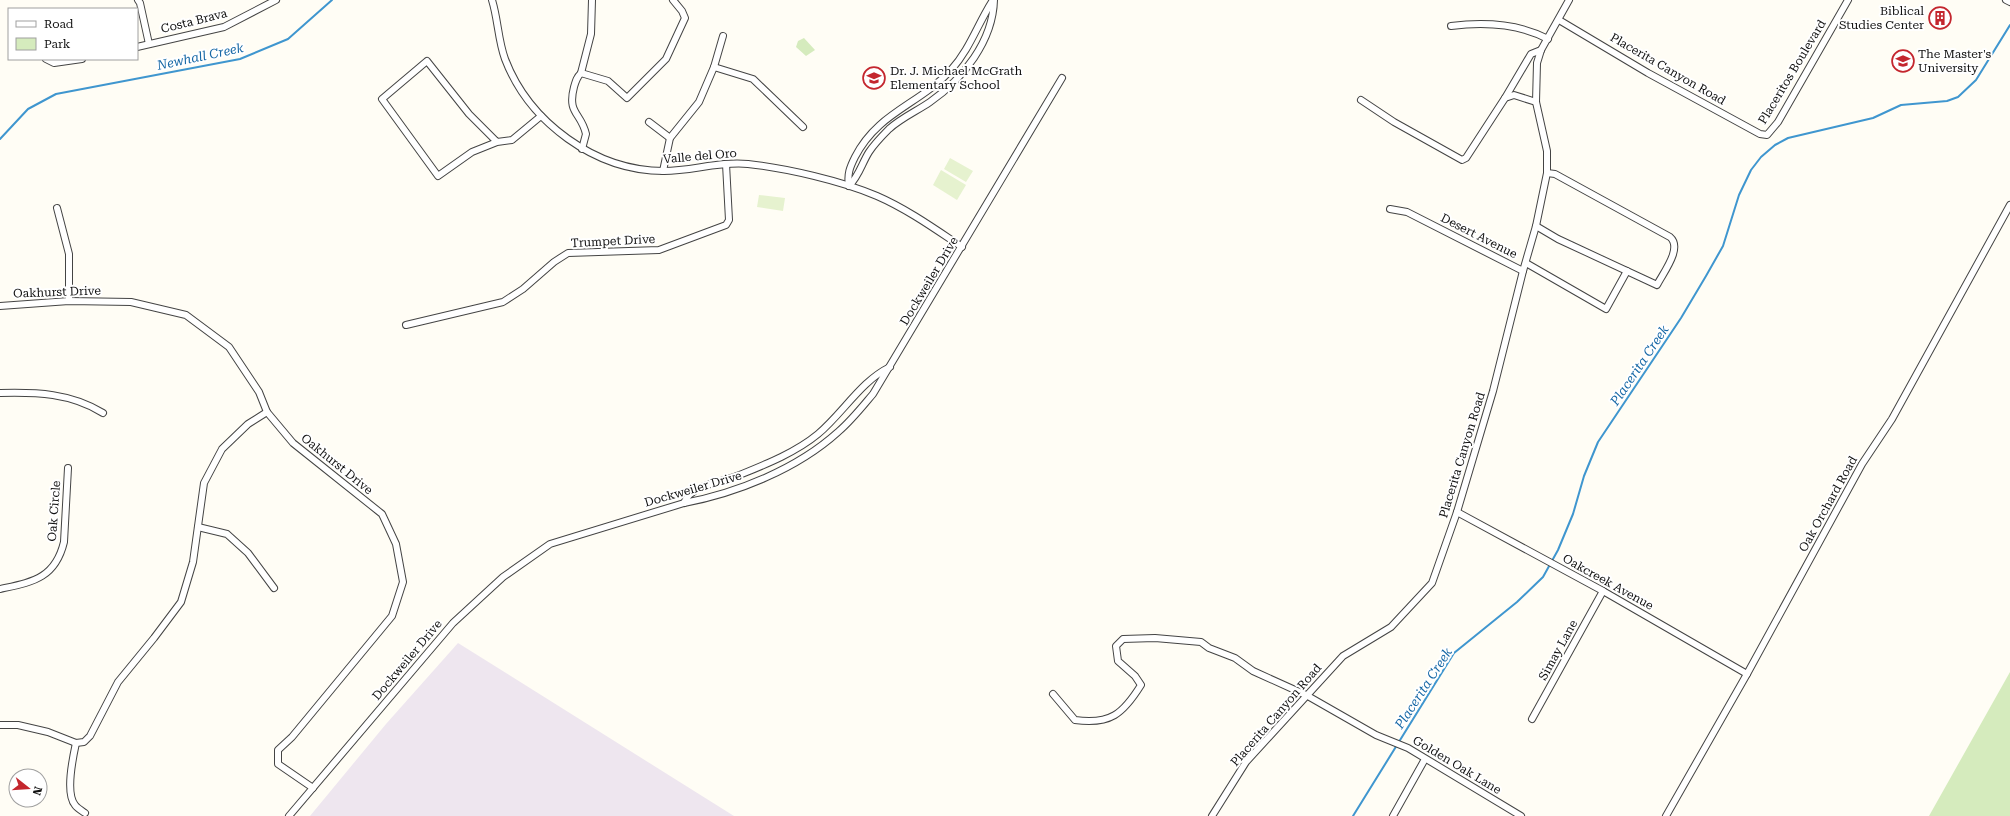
<svg xmlns="http://www.w3.org/2000/svg" width="2010" height="816" font-family="'Roboto Serif',serif">
	<style>
		.industrial { fill: #eee6ef }
		.green { fill: #d5ebbd }
		.pitch { fill: #e6f2cf }
		.lines { fill: none; stroke-linecap: round; stroke-linejoin: round }
		.stream { stroke: #3f96cf; stroke-width: 2 }
		.street-casing { stroke: #444; stroke-width: 8 }
		.street { stroke: #fff; stroke-width: 6 }
		.labels { text-anchor: middle; stroke-width: 4; stroke-linejoin: round; paint-order: stroke }
		.poi-label { font-size: 12px; fill: #111; stroke: #fff; text-anchor: start }
		.street-label { font-size: 12px; fill: #111; stroke: #fff }
		.water-label { font-size: 13px; font-style: italic; fill: #1768a6; stroke: #fff }
	</style>
	<rect width="100%" height="100%" fill="#fffdf5"/>
	<!-- industrial -->
	<path class="industrial" d="M458,643L734,816H310L386,724Z"/>
	<!-- green -->
	<g class="green">
		<path d="M804,38L815,50L806,56L796,47L798,41Z"/>
		<path d="M2010,672V816H1929Z"/>
	</g>
	<!-- pitch -->
	<g class="pitch">
		<path d="M950,158L973,171L966,182L944,169Z"/>
		<path d="M941,170L966,185L957,200L933,185Z"/>
		<path d="M759,195L785,198L783,211L757,207Z"/>
	</g>
	<g class="lines">
		<!-- stream -->
		<g class="stream">
			<path d="M0,139L28,109L56,94L240,59L288,39L332,0"/>
			<path d="M1353,816L1454,653L1517,602L1543,577L1558,550L1573,514L1584,476L1598,442L1681,318L1706,276L1723,246L1739,195L1751,170L1761,157L1775,145L1788,138L1873,118L1901,105L1947,101L1958,97L1976,80L2010,25"/>
		</g>
		<!-- street casing -->
		<g class="street-casing">
			<g id="street">
				<path d="M138,0L140,3L149,44"/>
				<path d="M492,0C498,19 498,40 505,59C529,122 595,171 664,171C692,171 720,161 748,164C786,168 842,181 877,196C907,209 935,229 962,247"/>
				<path d="M2006,0L2010,2"/>
				<path d="M1559,20L1648,73L1760,134L1767,135L1778,122L1848,0"/>
				<path d="M1451,26C1484,22 1518,23 1548,39"/>
				<path d="M137,47L224,27L276,0"/>
				<path d="M46,59L54,63L82,59"/>
				<path d="M714,67L753,79L803,127"/>
				<path d="M581,73L608,81L627,98L666,59L685,18L682,11L673,0"/>
				<path d="M1505,98L1531,54L1541,50"/>
				<path d="M1361,100L1394,122L1462,160L1466,158L1505,98L1514,95L1536,102"/>
				<path d="M649,122L670,138"/>
				<path d="M497,142L469,114L427,61L382,99L438,176L472,152L497,142L512,140L541,116"/>
				<path d="M582,149L586,134C581,112 567,114 574,87C576,80 577,77 581,73L591,34L592,0"/>
				<path d="M663,171L670,138L699,102L714,67L723,36"/>
				<path d="M849,186C859,176 862,163 869,152C875,143 882,136 889,129C901,118 917,111 930,102C963,79 993,41 994,0"/>
				<path d="M849,186C847,174 850,167 855,157C878,112 919,105 951,70C970,49 978,23 993,0"/>
				<path d="M57,208L69,254V301"/>
				<path d="M1390,209L1407,212L1523,271"/>
				<path d="M1536,226L1558,239L1657,285C1663,273 1683,248 1670,237L1555,174L1547,173"/>
				<path d="M1526,263L1606,309L1627,271"/>
				<path d="M0,306L69,301L131,302L186,315L229,347L259,392L267,412L293,443L382,514L396,544L403,582L392,616L292,737L278,750V764L313,788"/>
				<path d="M406,325L503,302L523,289L554,262L568,253L659,250L726,225L729,220L726,164"/>
				<path d="M0,393C36,392 71,393 103,413"/>
				<path d="M684,503C692,484 719,483 737,476C764,465 795,453 818,434C843,413 861,381 890,367"/>
				<path d="M1457,512L1603,591L1747,674"/>
				<path d="M198,527L227,534L248,553L274,588"/>
				<path d="M0,589C32,582 55,579 64,542L68,468"/>
				<path d="M1053,694L1075,720C1110,725 1123,714 1141,685L1135,676L1118,661L1116,646L1123,639L1155,638L1201,642L1209,648L1235,658L1253,671L1306,695L1376,735L1408,748L1521,816"/>
				<path d="M1532,719L1603,591"/>
				<path d="M0,725H18L48,732L76,743L84,742L90,736L118,682L154,638L181,602L193,562L204,483L222,449L248,424L267,412"/>
				<path d="M76,743C73,757 65,793 75,805C77,808 82,811 85,813"/>
				<path d="M289,816L453,623L503,577L550,544L684,503C737,493 797,469 838,432C851,421 862,407 873,394L1062,78"/>
				<path d="M1212,816L1246,762L1343,656L1391,627L1432,583L1457,512L1493,391L1523,271L1536,226L1547,173V151L1536,102L1537,63L1541,50L1569,0"/>
				<path d="M1393,816L1425,759"/>
				<path d="M1666,816L1747,674L1862,464L1892,419L2010,205"/>
			</g>
		</g>
		<!-- street -->
		<use href="#street" class="street"/>
	</g>
	<!-- icons -->
	<defs>
		<g id="building-ring" transform="scale(1.15)"><circle r="9.5" fill="#fff" stroke="#c4262e" stroke-width="1.5"/><path d="M-4-6H4V6H1V3H-1V6H-4ZM-2.5-4.3h1.7v1.8h-1.7ZM.8-4.3h1.7v1.8H.8ZM-2.5-1h1.7V.8h-1.7ZM.8-1h1.7V.8H.8Z" fill="#c4262e"/></g>
		<g id="university-ring" transform="scale(1.15)"><circle r="9.5" fill="#fff" stroke="#c4262e" stroke-width="1.5"/><path d="M0-5L7-2L0 1L-7-2ZM-4 1L0 2.5L4 1V4Q0 6-4 4Z" fill="#c4262e"/></g>
		<g id="school-ring" transform="scale(1.15)"><circle r="9.5" fill="#fff" stroke="#c4262e" stroke-width="1.5"/><path d="M0-5L7-2L0 1L-7-2ZM-4 1L0 2.5L4 1V4Q0 6-4 4Z" fill="#c4262e"/></g>
	</defs>
	<g fill-rule="evenodd">
		<use href="#building-ring" x="1940" y="18"/>
		<use href="#university-ring" x="1903" y="61"/>
		<use href="#school-ring" x="874" y="78"/>
	</g>
	<g class="labels">
		<!-- poi labels -->
		<g class="poi-label">
			<text x="1924" y="15" text-anchor="end">Biblical<tspan x="1924" dy="14">Studies Center</tspan></text>
			<text x="1918" y="58">The Master's<tspan x="1918" dy="14">University</tspan></text>
			<text x="890" y="75">Dr. J. Michael McGrath<tspan x="890" dy="14">Elementary School</tspan></text>
		</g>
		<!-- street labels -->
		<g class="street-label">
			<text transform="translate(194 21) rotate(-14)" y="4">Costa Brava</text>
			<text transform="translate(1668 69) rotate(30)" y="4">Placerita Canyon Road</text>
			<text transform="translate(1792 72) rotate(-59)" y="4">Placeritos Boulevard</text>
			<text transform="translate(700 156) rotate(-5)" y="4">Valle del Oro</text>
			<text transform="translate(1479 236) rotate(27)" y="4">Desert Avenue</text>
			<text transform="translate(613 241) rotate(-3)" y="4">Trumpet Drive</text>
			<text transform="translate(929 281) rotate(-59)" y="4">Dockweiler Drive</text>
			<text transform="translate(57 292) rotate(-2)" y="4">Oakhurst Drive</text>
			<text transform="translate(1462 455) rotate(-73)" y="4">Placerita Canyon Road</text>
			<text transform="translate(337 464) rotate(39)" y="4">Oakhurst Drive</text>
			<text transform="translate(693 489) rotate(-16)" y="4">Dockweiler Drive</text>
			<text transform="translate(1828 504) rotate(-61)" y="4">Oak Orchard Road</text>
			<text transform="translate(54 511) rotate(-86)" y="4">Oak Circle</text>
			<text transform="translate(1608 582) rotate(29)" y="4">Oakcreek Avenue</text>
			<text transform="translate(1558 650) rotate(-61)" y="4">Simay Lane</text>
			<text transform="translate(407 660) rotate(-50)" y="4">Dockweiler Drive</text>
			<text transform="translate(1276 715) rotate(-49)" y="4">Placerita Canyon Road</text>
			<text transform="translate(1457 765) rotate(31)" y="4">Golden Oak Lane</text>
		</g>
		<!-- water labels -->
		<g class="water-label">
			<text transform="translate(200 56) rotate(-12)" y="5">Newhall Creek</text>
			<text transform="translate(1639 365) rotate(-56)" y="5">Placerita Creek</text>
			<text transform="translate(1423 688) rotate(-57)" y="5">Placerita Creek</text>
		</g>
	</g>
	<!-- legend -->
	<rect x="8" y="8" width="130" height="52" fill="#ffffff" stroke="#a0a0a0"/>
	<rect x="16" y="21" width="20" height="6" fill="#ffffff" stroke="#a0a0a0"/>
	<text x="44" y="28" font-size="12" fill="#111111">Road</text>
	<rect x="16" y="38" width="20" height="12" fill="#d5ebbd" stroke="#a0a0a0"/>
	<text x="44" y="48" font-size="12" fill="#111111">Park</text>
	<!-- north arrow -->
	<g transform="translate(28 788) rotate(107)"><circle r="19" fill="#ffffff" stroke="#a0a0a0"/>
	<path d="M0-3L7 15L0 10L-7 15Z" fill="#c4262e"/>
	<text y="-6" font-size="11" font-weight="bold" text-anchor="middle" fill="#111111">N</text>
	</g>
</svg>
